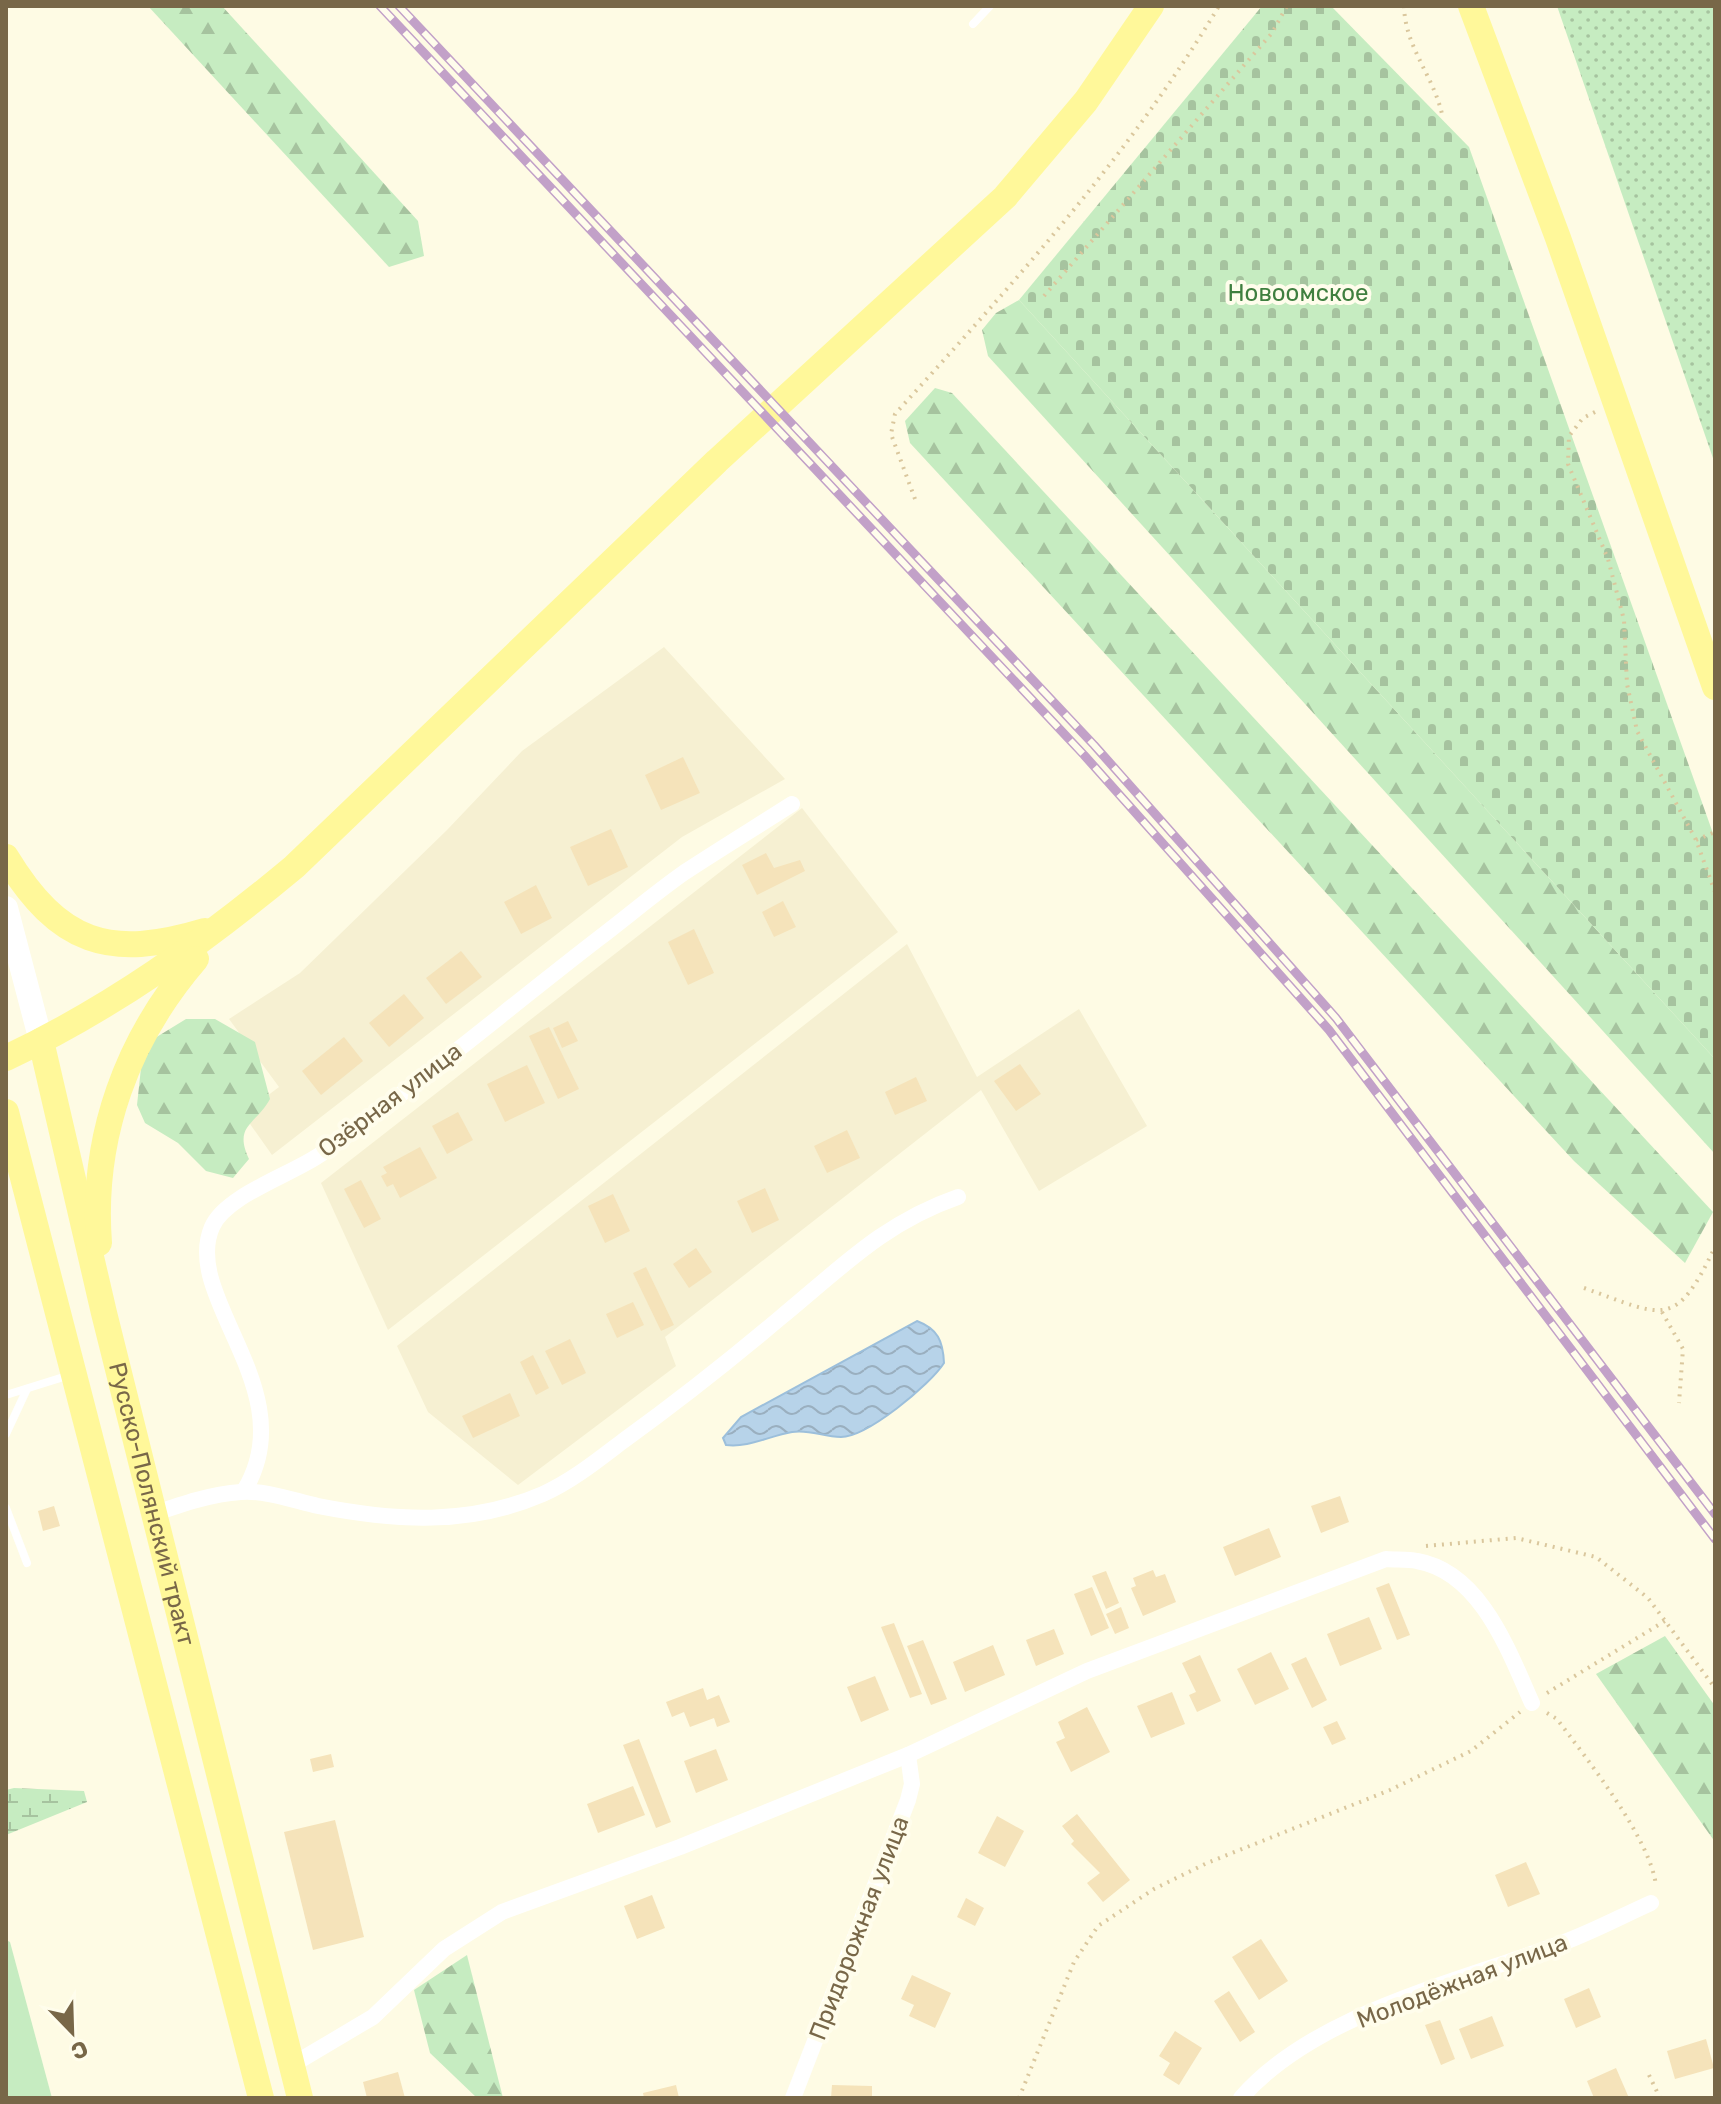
<svg xmlns="http://www.w3.org/2000/svg" width="1721" height="2104" font-family="Rubik,sans-serif">
	<style>
		.residential { fill: #f6f0d2 }
		.grass { fill: url(#grass-dots) }
		.forest { fill: url(#forest-firs) }
		.wetland { fill: url(#wetland-marsh) }
		.cemetery { fill: url(#cemetery-stones) }
		.green { fill: #c6ecc1 }
		.water { fill: url(#water-waves); stroke: #9cbfdb; stroke-width: 2 }
		.building { fill: #f5e3ba }
		.lines { fill: none; stroke-linecap: round; stroke-linejoin: round }
		.path { stroke: #dac79d; stroke-width: 4; stroke-dasharray: 2 6; stroke-linecap: butt }
		.service { stroke: #fff; stroke-width: 8 }
		.minor { stroke: #fff; stroke-width: 16 }
		.secondary { stroke: #fff; stroke-width: 24 }
		.primary { stroke: #fff89a; stroke-width: 26 }
		.rail-casing { stroke: #c2a1c8; stroke-width: 9 }
		.rail { stroke: #fffdec; stroke-width: 6; stroke-dasharray: 18; stroke-linecap: butt }
		.labels { text-anchor: middle; stroke-width: 8; stroke-linejoin: round; paint-order: stroke }
		.park-label { font-size: 24px; fill: #3f7f3f; stroke: #fffdec }
		.street-label { font-size: 24px; fill: #786748; stroke: #fffdec }
	</style>
	<defs>
		<pattern id="grass-dots" width="8" height="8" patternUnits="userSpaceOnUse" patternTransform="scale(2)"><rect width="8" height="8" fill="#c6ecc1"/><path d="M2 2h.1M6 6h.1" fill="none" stroke="#a6c39f" stroke-width="1.8" stroke-linecap="round"/></pattern>
		<pattern id="forest-firs" width="22" height="20" patternUnits="userSpaceOnUse" patternTransform="scale(2)"><rect width="22" height="20" fill="#c6ecc1"/><path d="M5 1l3.5 6h-7zM16 11l3.5 6h-7z" fill="#a6c39f"/></pattern>
		<pattern id="wetland-marsh" width="20" height="14" patternUnits="userSpaceOnUse" patternTransform="scale(2)"><rect width="20" height="14" fill="#c6ecc1"/><path d="M1 5h8M5 5V1M11 12h8M15 12V8" fill="none" stroke="#a6c39f"/></pattern>
		<pattern id="cemetery-stones" width="16" height="16" patternUnits="userSpaceOnUse" patternTransform="scale(2)"><rect width="16" height="16" fill="#c6ecc1"/><path d="M2 7V4a2 2 0 0 1 4 0v3zM10 15v-3a2 2 0 0 1 4 0v3z" fill="#a6c39f"/></pattern>
		<pattern id="water-waves" width="16" height="10" patternUnits="userSpaceOnUse" patternTransform="scale(2)"><rect width="16" height="10" fill="#b7d3e9"/><path d="M0 5q4-4 8 0t8 0" fill="none" stroke="#9aafbf"/></pattern>
	</defs>
	<rect width="100%" height="100%" fill="#fefbe4"/>
	<!-- residential -->
	<g class="residential">
		<path d="M664,647L785,779L682,837L272,1155L243,1114L279,1087L229,1019L300,973L447,830L522,751Z"/>
		<path d="M802,808L898,932L388,1330L321,1183Z"/>
		<path d="M907,944L977,1077L1079,1009L1147,1126L1039,1191L981,1090L665,1337L676,1366L518,1485L428,1412L397,1346Z"/>
	</g>
	<!-- grass -->
	<path class="grass" d="M1557,6H1715V464Z"/>
	<!-- forest -->
	<g class="forest">
		<path d="M148,6H222L418,221L424,256L389,267Z"/>
		<path d="M1019,300L1715,1059V1154L988,356L982,330L996,313Z"/>
		<path d="M935,388L952,393L1713,1212L1685,1263L1574,1161L910,443L905,421Z"/>
		<path d="M186,1019H215L255,1042L270,1099C256,1125 233,1125 249,1159L233,1178L206,1171L178,1143L145,1123L137,1105L141,1068L155,1038Z"/>
		<path d="M1665,1636L1715,1706V1842L1596,1674Z"/>
		<path d="M467,1955L503,2098H477L430,2053L414,1990Z"/>
	</g>
	<!-- wetland -->
	<path class="wetland" d="M14,1788L84,1791L87,1802L6,1835V1790Z"/>
	<!-- cemetery -->
	<path class="cemetery" d="M1262,6H1331L1469,147L1715,839V1059L1019,300Z"/>
	<!-- green -->
	<path class="green" d="M6,1940L10,1942L52,2098H6Z"/>
	<!-- water -->
	<path class="water" d="M917,1321C938,1329 943,1341 944,1363C930,1385 867,1437 841,1437C823,1437 810,1429 792,1432C769,1436 748,1448 726,1445L723,1438L741,1417Z"/>
	<!-- building -->
	<g class="building">
		<path d="M683,757L700,793L661,810L645,775Z"/>
		<path d="M611,829L628,867L588,886L570,847Z"/>
		<path d="M766,853L774,868L800,860L805,871L757,895L742,865Z"/>
		<path d="M536,885L552,918L521,934L504,902Z"/>
		<path d="M783,901L796,927L774,937L762,912Z"/>
		<path d="M694,929L714,973L688,985L668,942Z"/>
		<path d="M461,951L482,977L446,1004L426,978Z"/>
		<path d="M404,994L424,1018L389,1047L369,1023Z"/>
		<path d="M568,1021L578,1041L562,1048L553,1028Z"/>
		<path d="M549,1027L579,1089L558,1099L529,1036Z"/>
		<path d="M344,1037L363,1061L321,1095L302,1071Z"/>
		<path d="M1020,1064L1041,1094L1016,1111L994,1081Z"/>
		<path d="M527,1065L545,1103L505,1122L487,1084Z"/>
		<path d="M916,1077L927,1101L895,1115L885,1092Z"/>
		<path d="M458,1112L473,1140L447,1154L432,1126Z"/>
		<path d="M847,1130L860,1158L827,1173L814,1146Z"/>
		<path d="M420,1147L437,1178L400,1198L393,1184L387,1187L381,1176L387,1173L383,1167Z"/>
		<path d="M361,1180L381,1219L364,1228L344,1189Z"/>
		<path d="M765,1188L779,1220L752,1233L737,1201Z"/>
		<path d="M613,1194L630,1231L605,1243L588,1206Z"/>
		<path d="M696,1248L712,1272L689,1288L673,1264Z"/>
		<path d="M646,1267L674,1325L661,1331L633,1273Z"/>
		<path d="M633,1302L644,1325L617,1338L606,1314Z"/>
		<path d="M570,1339L586,1373L562,1385L545,1351Z"/>
		<path d="M533,1355L549,1388L536,1395L520,1362Z"/>
		<path d="M510,1393L520,1416L473,1438L462,1416Z"/>
		<path d="M1340,1496L1349,1522L1321,1533L1311,1506Z"/>
		<path d="M54,1506L60,1526L43,1531L38,1511Z"/>
		<path d="M1269,1528L1281,1557L1235,1576L1223,1547Z"/>
		<path d="M1153,1570L1156,1577L1165,1574L1176,1602L1143,1616L1131,1588L1136,1586L1133,1578Z"/>
		<path d="M1106,1571L1119,1603L1106,1609L1092,1576Z"/>
		<path d="M1389,1583L1410,1635L1397,1640L1376,1588Z"/>
		<path d="M1092,1587L1109,1628L1091,1636L1074,1594Z"/>
		<path d="M1121,1607L1129,1628L1115,1634L1106,1614Z"/>
		<path d="M1369,1617L1382,1649L1340,1666L1327,1634Z"/>
		<path d="M894,1623L922,1694L910,1698L881,1627Z"/>
		<path d="M1054,1629L1064,1654L1036,1666L1026,1640Z"/>
		<path d="M923,1640L947,1699L931,1705L907,1646Z"/>
		<path d="M993,1645L1005,1675L965,1692L953,1662Z"/>
		<path d="M1271,1652L1289,1689L1255,1705L1237,1669Z"/>
		<path d="M1200,1655L1221,1701L1197,1712L1189,1695L1196,1692L1182,1663Z"/>
		<path d="M1306,1657L1327,1700L1312,1708L1291,1664Z"/>
		<path d="M875,1676L889,1710L861,1722L847,1687Z"/>
		<path d="M703,1688L707,1700L719,1695L730,1722L717,1727L714,1718L690,1727L684,1712L672,1717L666,1702Z"/>
		<path d="M1172,1692L1185,1724L1151,1738L1137,1706Z"/>
		<path d="M1087,1707L1110,1752L1071,1772L1056,1742L1065,1738L1058,1722Z"/>
		<path d="M1337,1721L1346,1739L1332,1745L1323,1727Z"/>
		<path d="M639,1739L671,1822L656,1828L623,1745Z"/>
		<path d="M716,1749L728,1780L696,1793L684,1761Z"/>
		<path d="M331,1754L334,1767L313,1772L310,1759Z"/>
		<path d="M633,1786L645,1815L598,1833L587,1804Z"/>
		<path d="M1077,1814L1130,1880L1103,1902L1087,1883L1100,1873L1071,1844L1074,1841L1062,1826Z"/>
		<path d="M997,1816L1024,1831L1005,1867L978,1853Z"/>
		<path d="M335,1820L364,1937L313,1950L284,1832Z"/>
		<path d="M1526,1862L1540,1894L1508,1907L1495,1875Z"/>
		<path d="M652,1895L665,1928L637,1939L624,1906Z"/>
		<path d="M966,1898L984,1908L975,1926L957,1917Z"/>
		<path d="M1261,1939L1288,1981L1259,2000L1232,1957Z"/>
		<path d="M912,1975L951,1993L935,2028L909,2016L914,2005L901,1999Z"/>
		<path d="M1589,1988L1601,2017L1576,2028L1564,1999Z"/>
		<path d="M1229,1991L1255,2032L1240,2042L1214,2001Z"/>
		<path d="M1492,2016L1504,2046L1471,2059L1459,2029Z"/>
		<path d="M1440,2020L1455,2059L1441,2065L1425,2025Z"/>
		<path d="M1175,2031L1202,2048L1179,2085L1163,2075L1170,2063L1159,2056Z"/>
		<path d="M1706,2039L1714,2068L1675,2079L1667,2051Z"/>
		<path d="M1616,2068L1629,2098H1594L1587,2081Z"/>
		<path d="M398,2072L405,2098H367L363,2082Z"/>
		<path d="M676,2085L679,2098H644L643,2093Z"/>
		<path d="M832,2085L872,2086V2098H831Z"/>
	</g>
	<g class="lines">
		<!-- path -->
		<g class="path">
			<path d="M1404,6C1405,47 1433,75 1442,114"/>
			<path d="M1044,296L1272,33L1287,6"/>
			<path d="M1595,412L1583,418L1569,436L1568,464L1608,559L1624,620L1627,684L1637,731L1696,840L1715,892"/>
			<path d="M915,499L891,434L895,414C1012,285 1129,156 1219,6"/>
			<path d="M1696,840L1715,832"/>
			<path d="M1584,1288C1665,1317 1675,1330 1715,1247"/>
			<path d="M1662,1312L1683,1349L1679,1403"/>
			<path d="M1426,1546L1516,1538L1596,1557L1648,1598L1715,1688"/>
			<path d="M1547,1693L1665,1621"/>
			<path d="M1547,1713L1557,1719C1586,1758 1651,1839 1656,1886"/>
			<path d="M1649,2075L1660,2098"/>
			<path d="M1019,2098L1074,1962L1098,1926L1154,1889L1207,1863L1390,1790L1471,1751L1520,1712"/>
		</g>
		<!-- service -->
		<g class="service">
			<path d="M973,24L990,6"/>
			<path d="M6,1395L70,1375"/>
			<path d="M6,1434L27,1389"/>
			<path d="M6,1508L27,1563"/>
		</g>
		<!-- minor -->
		<g class="minor">
			<path d="M244,1491C305,1391 181,1298 212,1227C226,1195 293,1174 321,1154C416,1086 506,1010 598,939C627,917 655,893 685,872C720,849 756,827 792,804"/>
			<path d="M153,1514C182,1504 211,1494 241,1492C265,1490 295,1501 318,1506C395,1521 469,1526 543,1494C572,1481 598,1460 623,1441C677,1402 729,1361 780,1318C840,1269 883,1223 958,1197"/>
			<path d="M292,2065L373,2017L444,1949L502,1912L680,1847L908,1755L1087,1671L1386,1559C1396,1560 1407,1559 1417,1561C1481,1572 1509,1652 1532,1703"/>
			<path d="M793,2098L908,1800L912,1784L908,1755"/>
			<path d="M1241,2098C1315,2013 1459,1982 1562,1943C1592,1932 1622,1916 1651,1903"/>
		</g>
		<!-- secondary -->
		<path class="secondary" d="M6,908L41,1041"/>
		<!-- primary -->
		<g class="primary">
			<path d="M1471,6L1558,238L1715,687"/>
			<path d="M6,857C59,944 109,960 205,931"/>
			<path id="s1" d="M41,1041L104,1313L300,2098"/>
			<path d="M6,1058C112,1008 204,942 294,867L717,461L1005,197L1086,101L1151,6"/>
			<path d="M6,1112L261,2098"/>
			<path d="M99,1243C91,1137 127,1039 196,959"/>
		</g>
		<!-- rail casing -->
		<g class="rail-casing">
			<g id="rail">
				<path d="M380,6L1084,755L1329,1030L1715,1539"/>
				<path d="M399,6L1094,745L1336,1018L1715,1514"/>
			</g>
		</g>
		<!-- rail -->
		<use href="#rail" class="rail"/>
	</g>
	<g class="labels">
		<!-- park labels -->
		<g class="park-label">
			<text x="1298" y="301">Новоомское</text>
		</g>
		<!-- street labels -->
		<g class="street-label">
			<text transform="translate(390 1100) rotate(-37)" y="8">Озёрная улица</text>
			<text dy="8" stroke="none"><textPath href="#s1" startOffset="476">Русско-Полянский тракт</textPath></text>
			<text transform="translate(859 1928) rotate(-69)" y="8">Придорожная улица</text>
			<text transform="translate(1462 1981) rotate(-21)" y="8">Молодёжная улица</text>
		</g>
	</g>
	<!-- border -->
	<rect width="1721" height="2104" fill="none" stroke="#786748" stroke-width="16"/>
	<!-- north arrow -->
	<g transform="translate(72 2032) rotate(157)" stroke="#fffdec" stroke-width="6" paint-order="stroke">
	<path d="M0-6L14 30L0 20L-14 30Z" fill="#786748"/>
	<text y="-12" font-size="22" font-weight="bold" text-anchor="middle" fill="#786748">С</text>
	</g>
</svg>
